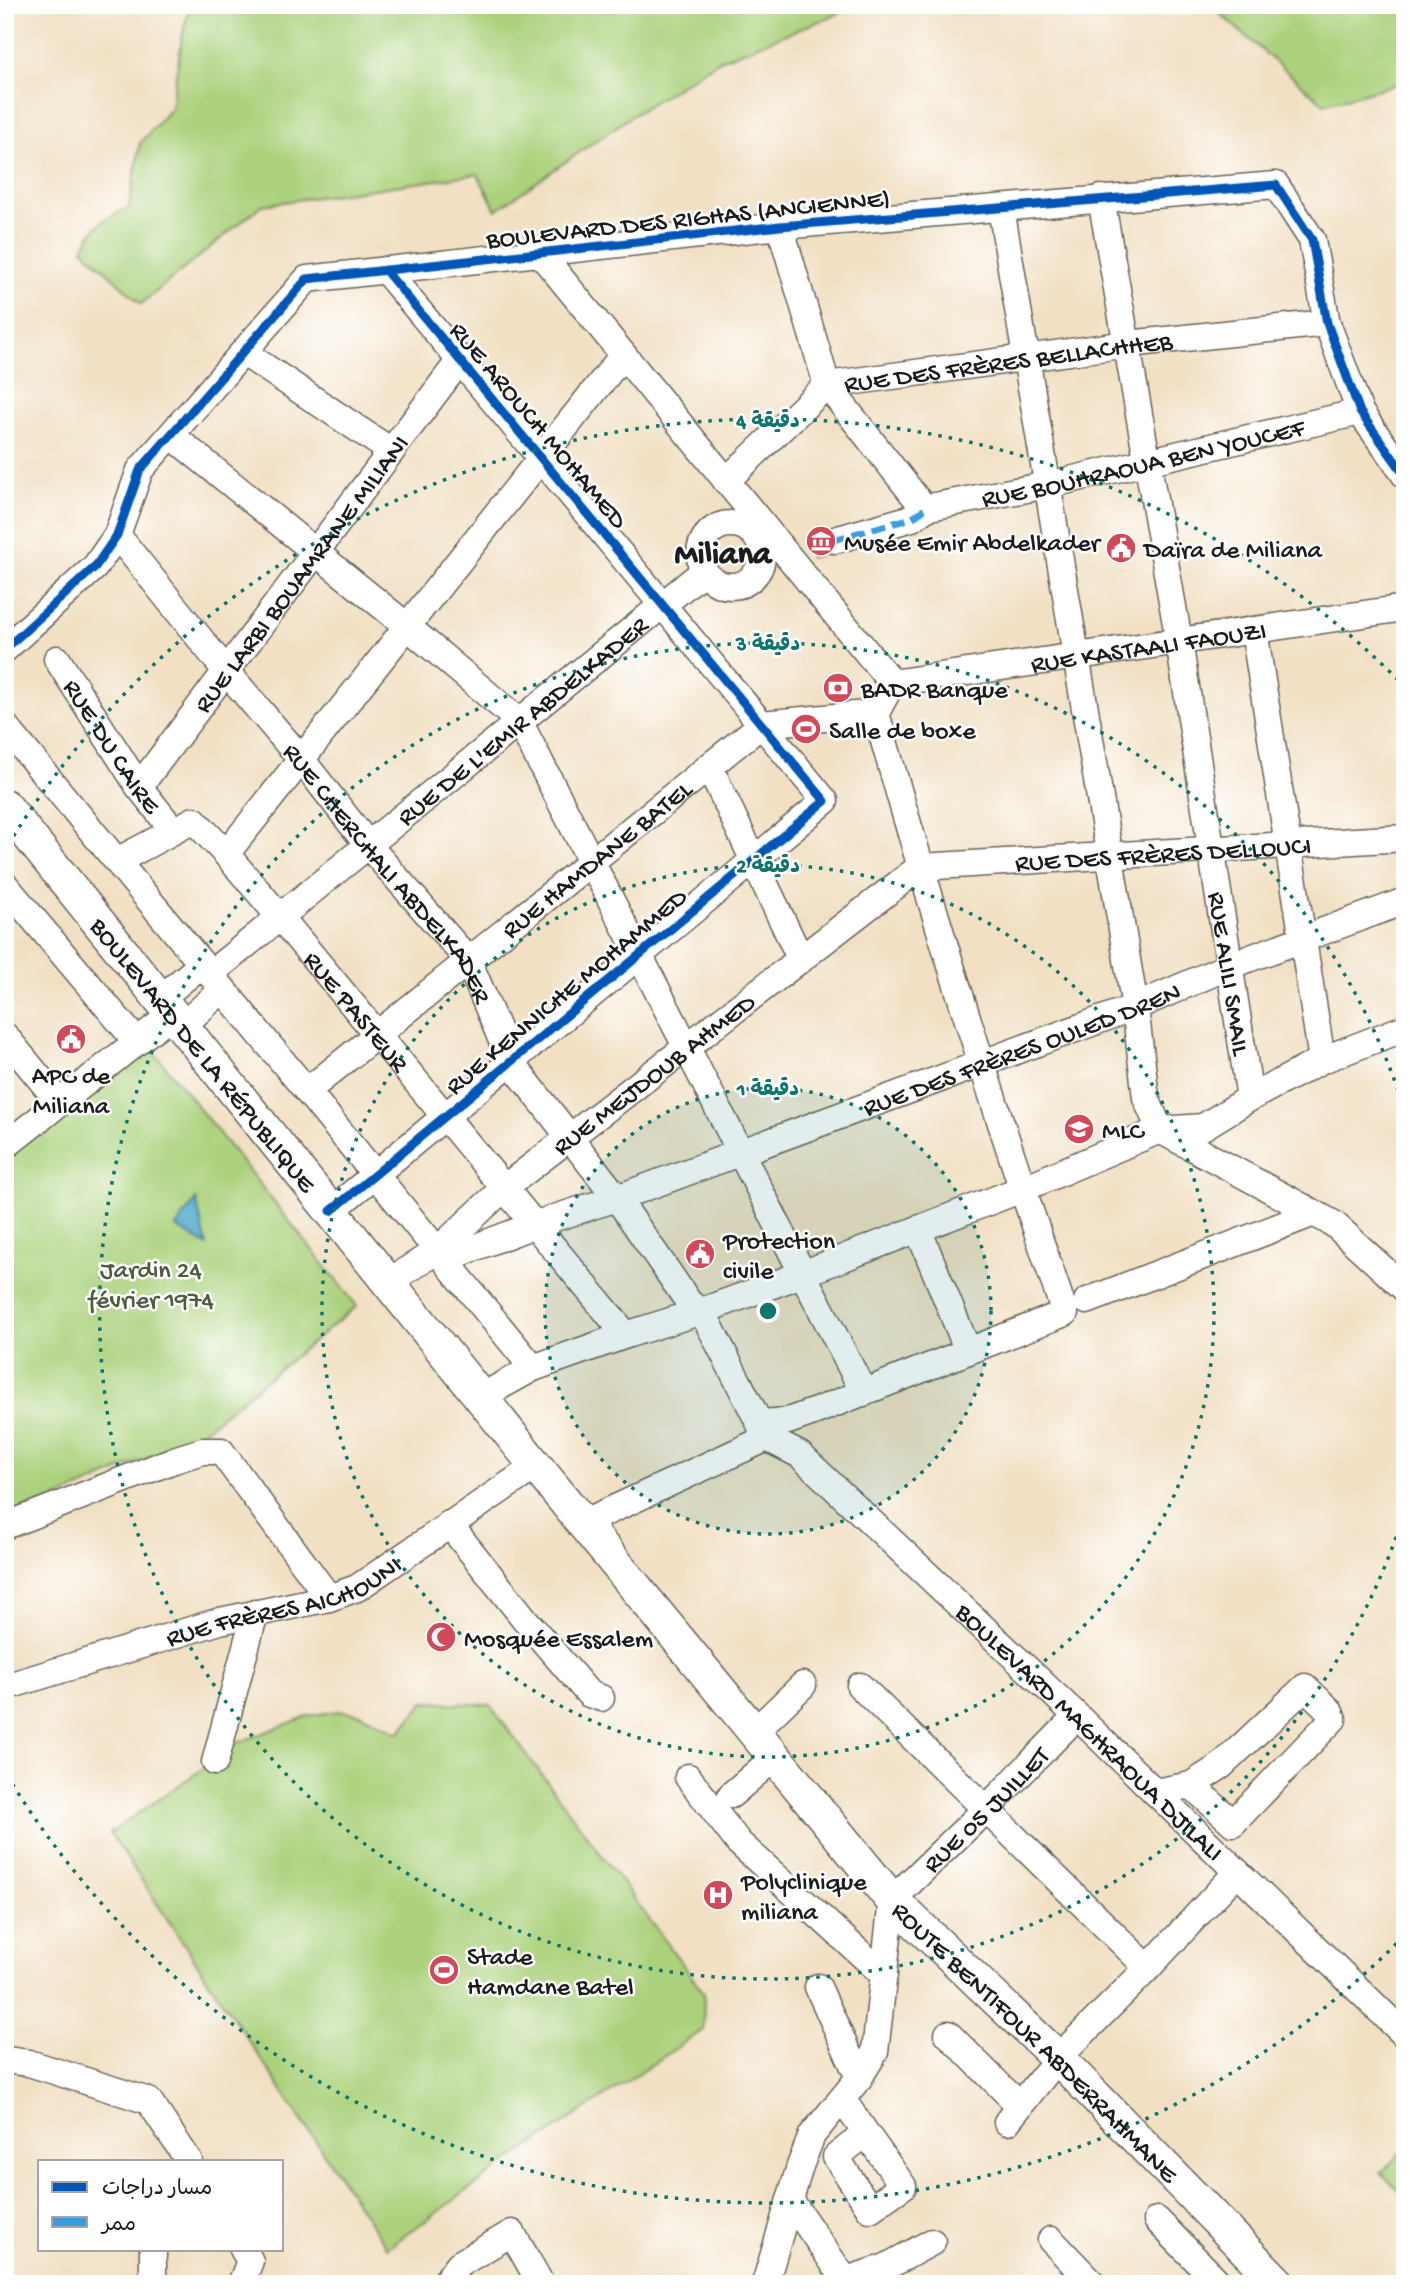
<svg xmlns="http://www.w3.org/2000/svg" width="1410" height="2289" font-family="'Gochi Hand','Playpen Sans Arabic',sans-serif">
	<style>
		.green { fill: #abd17b; stroke: #64764c; stroke-width: 2 }
		.water { fill: #4ca7ca; stroke: #346273; stroke-width: 2 }
		.lines { fill: none; stroke-linecap: round; stroke-linejoin: round }
		.minor-tunnel { stroke: #c6b9a2; stroke-width: 26; stroke-dasharray: 26 13; stroke-linecap: butt }
		.minor-casing { stroke: #676156; stroke-width: 29 }
		.major-casing { stroke: #676156; stroke-width: 36 }
		.minor { stroke: #fff; stroke-width: 26 }
		.major { stroke: #fff; stroke-width: 33 }
		.quiet { stroke: #3c9bdf; stroke-width: 7; stroke-dasharray: 14 7; stroke-linecap: butt }
		.cycleway-casing { stroke: #fff; stroke-width: 13 }
		.cycleway { stroke: #0057b8; stroke-width: 9 }
		.ring { fill: none; stroke: #0f766e; stroke-width: 3.5; stroke-dasharray: 3.5 7 }
		.labels { text-anchor: middle; stroke-width: 5; stroke-linejoin: round; paint-order: stroke }
		.street-label { font-size: 26px; fill: #1c1c1c; stroke: #fff }
		.poi-label { font-size: 26px; fill: #1c1c1c; stroke: #fff; text-anchor: start }
		.park-label { font-size: 26px; fill: #4e5b3d; stroke: #fff }
		.district-label { font-size: 33px; font-weight: bold; fill: #1c1c1c; stroke: #fff }
		.centre { fill: #0f766e; stroke: #fff; stroke-width: 3.5 }
		.ring-label { font-size: 21px; text-anchor: middle; font-weight: bold; fill: #0f766e; stroke: #fff; stroke-width: 5; stroke-linejoin: round; paint-order: stroke }
	</style>
	<rect width="100%" height="100%" fill="#fff"/>
	<filter id="ink" filterUnits="userSpaceOnUse"><feTurbulence type="fractalNoise" baseFrequency=".0143" numOctaves="2"/><feDisplacementMap in="SourceGraphic" scale="14" xChannelSelector="R" yChannelSelector="G"/><feConvolveMatrix kernelMatrix="1 2 1 2 8 2 1 2 1" color-interpolation-filters="sRGB"/></filter>
	<filter id="wash" filterUnits="userSpaceOnUse"><feTurbulence type="fractalNoise" baseFrequency=".00686" numOctaves="4" result="noise"/><feDisplacementMap in="SourceGraphic" scale="28" xChannelSelector="R" yChannelSelector="G"/><feGaussianBlur stdDeviation="1.57" result="paint"/><feColorMatrix in="noise" values="0 0 0 0 0 0 0 0 0 0 0 0 0 0 0 0 0 1.4 0 .05"/><feComposite in="paint" operator="in"/></filter>
	<g filter="url(#wash)">
		<rect width="100%" height="100%" fill="#f1e0c3"/>
		<!-- green -->
		<g class="green">
			<path d="M190,5H860L720,60L633,115L496,210L478,174L262,205L141,304L83,249C94,224 105,219 129,207L140,143L171,108L183,32Z"/>
			<path d="M1210,5H1405V82L1324,104Z"/>
			<path d="M136,1048L154,1052L357,1306L198,1435L60,1497L5,1516V1153Z"/>
			<path d="M424,1702L490,1705L704,1993L703,2030L517,2155L387,2248L110,1833L208,1765L229,1746L308,1716L338,1711L361,1714L399,1733Z"/>
			<path d="M1405,2148V2196L1381,2173Z"/>
		</g>
		<!-- water -->
		<path class="water" d="M196,1199L207,1246L176,1227Z"/>
	</g>
	<g filter="url(#ink)">
		<g class="lines">
			<!-- minor-tunnel -->
			<path class="minor-tunnel" d="M812,546L835,540"/>
			<!-- minor casing -->
			<g class="minor-casing">
				<g id="minor">
					<path id="s1" d="M1101,198L1179,641L1250,1098"/>
					<path d="M1003,220L1135,1007L1146,1098L1160,1130L1334,1224L1405,1289"/>
					<path id="s2" d="M780,226L827,385L924,508L1048,485L1360,412"/>
					<path d="M540,253L892,683"/>
					<path d="M244,353L391,451"/>
					<path d="M171,435L408,627L519,721L864,1393"/>
					<path id="s3" d="M726,481L827,385L1128,344L1327,323"/>
					<circle cx="731" cy="555" r="31"/>
					<path id="s4" d="M117,535L226,671L301,759L368,845L468,960L511,1062L617,1198L690,1304L702,1311L767,1438"/>
					<path d="M835,540L912,518L928,507"/>
					<path d="M1254,630L1322,1060"/>
					<path d="M5,649L95,567L117,535L140,470L307,279L780,226L1276,185L1312,240L1327,323L1360,412L1405,475"/>
					<path id="s5" d="M57,659L139,787L173,830"/>
					<path id="s6" d="M892,683L1405,608"/>
					<path d="M5,726L307,1091L533,1368"/>
					<path d="M709,766L801,960"/>
					<path id="s7" d="M139,787L460,360"/>
					<path d="M226,854L623,355"/>
					<path id="s8" d="M117,861L194,820L226,854L280,917L626,1335"/>
					<path d="M5,885L137,1042"/>
					<path id="s9" d="M210,974L704,571"/>
					<path d="M160,999L202,964"/>
					<path d="M182,1026L223,989"/>
					<path d="M5,1036L60,1103"/>
					<path id="s10" d="M307,1091L762,724L876,713"/>
					<path d="M5,1146L172,1014"/>
					<path d="M331,1211L825,801L385,270"/>
					<path d="M918,1229L968,1351"/>
					<path id="s11" d="M437,1251L458,1254L536,1224L617,1198L1135,1007L1229,966L1405,901"/>
					<path id="s12" d="M388,1282L437,1251L504,1188L920,867L1405,838"/>
					<path d="M1087,1301L1314,1213"/>
					<path d="M481,1397L533,1368L626,1335L702,1311L802,1274L1022,1189L1160,1130L1203,1127L1250,1098L1322,1060L1405,1028"/>
					<path d="M760,1423L788,1421L816,1411L1065,1313C996,1115 933,914 876,713L892,683"/>
					<path id="s13" d="M767,1438L800,1455L1077,1716L1405,2035"/>
					<path d="M583,1523L767,1438"/>
					<path d="M449,1524L528,1623L589,1694L601,1698"/>
					<path d="M5,1526L174,1460L202,1451H221L329,1598"/>
					<path d="M860,1686L1148,1968"/>
					<path id="s14" d="M5,1687L220,1621L329,1598L357,1588L536,1466"/>
					<path d="M754,1732L803,1685"/>
					<path d="M215,1762L255,1613"/>
					<path d="M688,1777L739,1843L884,1975"/>
					<path d="M1155,1792L1191,1785L1221,1766L1305,1687L1329,1710L1333,1719L1233,1823L1191,1785"/>
					<path d="M731,1795L775,1757"/>
					<path d="M818,1987L859,2078"/>
					<path d="M948,2034L1020,2106"/>
					<path d="M5,2060L29,2063L149,2101L189,2161"/>
					<path d="M842,2099L903,2186L870,2209L836,2157L866,2133"/>
					<path d="M1007,2122L1058,2058L1148,1968L1237,1872"/>
					<path d="M790,2200L848,2284"/>
					<path d="M1157,2220L1220,2284"/>
					<path d="M1051,2240L1093,2284"/>
					<path d="M150,2284L153,2278V2249"/>
					<path d="M241,2284L250,2261L243,2249"/>
					<path d="M444,2284L459,2264L512,2233L541,2284"/>
					<path id="s15" d="M765,2284L800,2166L812,2135L859,2078L875,2052L892,1900L986,1809L1077,1716"/>
					<path d="M849,2284L855,2277L886,2267L932,2242"/>
				</g>
			</g>
			<!-- major casing -->
			<g class="major-casing">
				<g id="major">
					<path id="s16" d="M5,806L536,1466L892,1900L1058,2058L1279,2284"/>
				</g>
			</g>
			<!-- minor -->
			<use href="#minor" class="minor"/>
			<!-- major -->
			<use href="#major" class="major"/>
			<!-- quiet -->
			<path class="quiet" d="M812,546L912,518L928,507"/>
			<!-- cycleway casing -->
			<g class="cycleway-casing">
				<g id="cycleway">
					<path d="M5,649L95,567L117,535L140,470L307,279L780,226L1276,185L1312,240L1327,323L1360,412L1405,475"/>
					<path d="M331,1211L825,801L385,270"/>
				</g>
			</g>
			<!-- cycleway -->
			<use href="#cycleway" class="cycleway"/>
		</g>
	</g>
	<!-- distance rings -->
	<circle cx="768" cy="1311" r="223" fill="#0f766e" fill-opacity=".12"/>
	<g class="ring">
		<circle cx="768" cy="1311" r="223"/>
		<circle cx="768" cy="1311" r="446"/>
		<path d="M1403 1517A668 668 0 1 1 1403 1105"/>
		<path d="M1404 1936A891 891 0 0 1 8 1777M8 845A891 891 0 0 1 1404 686"/>
	</g>
	<!-- icons -->
	<defs>
		<g id="museum-disc" transform="scale(1.575)"><circle r="9.5" fill="#d1495b" stroke="#fff"/><path d="M0-6L6-3V-2H-6V-3ZM-5-1h2V3h-2ZM-1-1h2V3h-2ZM3-1h2V3H3ZM-6 4H6V6H-6Z" fill="#fff"/></g>
		<g id="civic-disc" transform="scale(1.575)"><circle r="9.5" fill="#d1495b" stroke="#fff"/><path d="M-.6-6.5H3V-4.5H.6V-3L4-1V1h2V6H-6V1h2V-1L-.6-3ZM-1.2 2.5V6h2.4V2.5Z" fill="#fff"/></g>
		<g id="bank-disc" transform="scale(1.575)"><circle r="9.5" fill="#d1495b" stroke="#fff"/><path d="M-6-4H6V4H-6ZM0-2.3a2.3 2.3 0 1 0 0 4.6a2.3 2.3 0 1 0 0-4.6Z" fill="#fff"/></g>
		<g id="stadium-disc" transform="scale(1.575)"><circle r="9.5" fill="#d1495b" stroke="#fff"/><path d="M0-5a6.5 5 0 1 0 0 10a6.5 5 0 1 0 0-10ZM-3.5-1.8h7v3.6h-7Z" fill="#fff"/></g>
		<g id="university-disc" transform="scale(1.575)"><circle r="9.5" fill="#d1495b" stroke="#fff"/><path d="M0-5L7-2L0 1L-7-2ZM-4 1L0 2.5L4 1V4Q0 6-4 4Z" fill="#fff"/></g>
		<g id="mosque-disc" transform="scale(1.575)"><circle r="9.5" fill="#d1495b" stroke="#fff"/><path d="M3.5-4.9A6 6 0 1 0 3.5 4.9A5 5 0 1 1 3.5-4.9Z" fill="#fff"/></g>
		<g id="hospital-disc" transform="scale(1.575)"><circle r="9.5" fill="#d1495b" stroke="#fff"/><path d="M-5-5h3v3.5h4V-5h3V5h-3V1.5h-4V5h-3Z" fill="#fff"/></g>
	</defs>
	<g fill-rule="evenodd">
		<use href="#museum-disc" x="821" y="541"/>
		<use href="#civic-disc" x="1121" y="548"/>
		<use href="#bank-disc" x="838" y="688"/>
		<use href="#stadium-disc" x="806" y="729"/>
		<use href="#civic-disc" x="71" y="1039"/>
		<use href="#university-disc" x="1079" y="1129"/>
		<use href="#civic-disc" x="700" y="1254"/>
		<use href="#mosque-disc" x="441" y="1637"/>
		<use href="#hospital-disc" x="718" y="1895"/>
		<use href="#stadium-disc" x="444" y="1970"/>
	</g>
	<g class="labels">
		<!-- street labels -->
		<g class="street-label">
			<text transform="translate(688 217) rotate(-6)" y="9">BOULEVARD DES RIGHAS (ANCIENNE)</text>
			<text dy="9" stroke="none"><textPath href="#s3" startOffset="322">RUE DES FRÈRES BELLACHHEB</textPath></text>
			<text transform="translate(540 424) rotate(50)" y="9">RUE AROUCH MOHAMED</text>
			<text dy="9" stroke="none"><textPath href="#s2" startOffset="546">RUE BOUHRAOUA BEN YOUCEF</textPath></text>
			<text dy="9" stroke="none"><textPath href="#s7" startOffset="268">RUE LARBI BOUAMRANE MILIANI</textPath></text>
			<text dy="9" stroke="none"><textPath href="#s6" startOffset="259">RUE KASTAALI FAOUZI</textPath></text>
			<text dy="9" stroke="none"><textPath href="#s9" startOffset="402">RUE DE L'EMIR ABDELKADER</textPath></text>
			<text dy="9" stroke="none"><textPath href="#s5" startOffset="103">RUE DU CAIRE</textPath></text>
			<text dy="9" stroke="none"><textPath href="#s12" startOffset="919">RUE DES FRÈRES DELLOUCI</textPath></text>
			<text dy="9" stroke="none"><textPath href="#s10" startOffset="371">RUE HAMDANE BATEL</textPath></text>
			<text dy="9" stroke="none"><textPath href="#s4" startOffset="434">RUE CHERCHALI ABDELKADER</textPath></text>
			<text dy="9" stroke="none"><textPath href="#s1" startOffset="786">RUE ALILI SMAIL</textPath></text>
			<text transform="translate(565 990) rotate(-40)" y="9">RUE KENNICHE MOHAMMED</text>
			<text dy="9" stroke="none"><textPath href="#s8" startOffset="338">RUE PASTEUR</textPath></text>
			<text dy="9" stroke="none"><textPath href="#s11" startOffset="621">RUE DES FRÈRES OULED DREN</textPath></text>
			<text dy="9" stroke="none"><textPath href="#s16" startOffset="318">BOULEVARD DE LA RÉPUBLIQUE</textPath></text>
			<text dy="9" stroke="none"><textPath href="#s12" startOffset="338">RUE MEJDOUB AHMED</textPath></text>
			<text dy="9" stroke="none"><textPath href="#s14" startOffset="292">RUE FRÈRES AICHOUNI</textPath></text>
			<text dy="9" stroke="none"><textPath href="#s13" startOffset="438">BOULEVARD MAGHRAOUA DJILALI</textPath></text>
			<text dy="9" stroke="none"><textPath href="#s15" startOffset="544">RUE 05 JUILLET</textPath></text>
			<text dy="9" stroke="none"><textPath href="#s16" startOffset="1610">ROUTE BENTIFOUR ABDERRAHMANE</textPath></text>
		</g>
		<!-- poi labels -->
		<g class="poi-label">
			<text x="844" y="550">Musée Emir Abdelkader</text>
			<text x="1144" y="557">Daïra de Miliana</text>
			<text x="861" y="697">BADR Banque</text>
			<text x="829" y="738">Salle de boxe</text>
			<text x="71" y="1083" text-anchor="middle">APC de<tspan x="71" dy="30">Miliana</tspan></text>
			<text x="1102" y="1138">MLC</text>
			<text x="723" y="1248">Protection<tspan x="723" dy="30">civile</tspan></text>
			<text x="464" y="1646">Mosquée Essalem</text>
			<text x="741" y="1889">Polyclinique<tspan x="741" dy="30">miliana</tspan></text>
			<text x="467" y="1964">Stade<tspan x="467" dy="30">Hamdane Batel</tspan></text>
		</g>
		<!-- park labels -->
		<g class="park-label">
			<text x="151" y="1277">Jardin 24<tspan x="151" dy="30">février 1974</tspan></text>
		</g>
		<!-- district labels -->
		<g class="district-label">
			<text x="723" y="562">Miliana</text>
		</g>
	</g>
	<circle cx="768" cy="1311" r="10" class="centre"/>
	<g class="ring-label">
		<text x="768" y="427">4 دقيقة</text>
		<text x="768" y="650">3 دقيقة</text>
		<text x="768" y="872">2 دقيقة</text>
		<text x="768" y="1095">1 دقيقة</text>
	</g>
	<!-- margin -->
	<rect width="1410" height="2289" fill="none" stroke="#fff" stroke-width="28"/>
	<!-- legend -->
	<rect x="38" y="2160" width="245" height="91" fill="#ffffff" stroke="#a4a4a4" stroke-width="2"/>
	<rect x="52" y="2182" width="35" height="10" fill="#0057b8" stroke="#a4a4a4" stroke-width="2"/>
	<text x="102" y="2194" font-size="21" fill="#1c1c1c">مسار دراجات</text>
	<rect x="52" y="2217" width="35" height="10" fill="#3c9bdf" stroke="#a4a4a4" stroke-width="2"/>
	<text x="102" y="2230" font-size="21" fill="#1c1c1c">ممر</text>
</svg>
